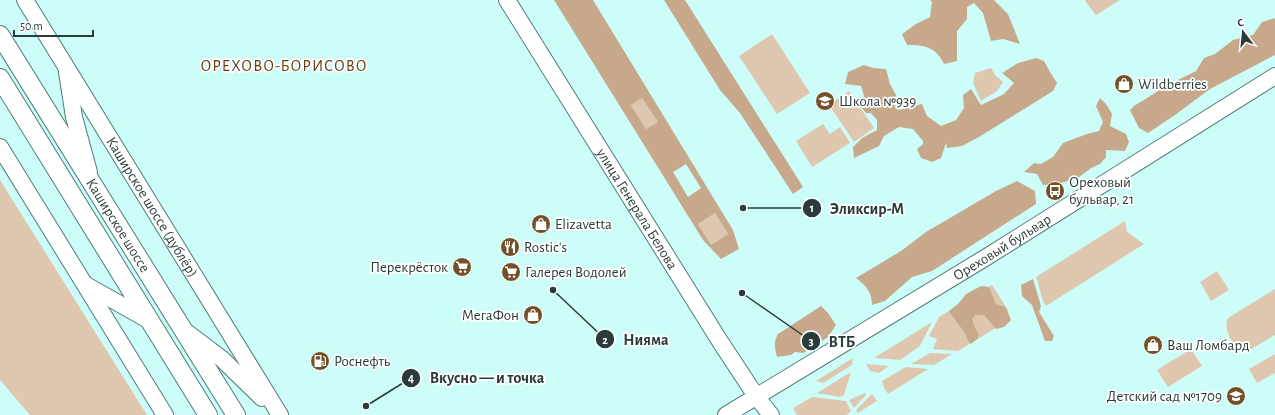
<svg xmlns="http://www.w3.org/2000/svg" width="1275" height="415" font-family="'Alegreya Sans',sans-serif">
	<style>
		.green { fill: #dfc7af }
		.forest { fill: #c7a88b; fill-rule: evenodd }
		.lines { fill: none; stroke-linecap: round; stroke-linejoin: round }
		.secondary-casing { stroke: #4e7b77; stroke-width: 18 }
		.primary-casing { stroke: #4e7b77; stroke-width: 20 }
		.secondary { stroke: #fff; stroke-width: 16 }
		.primary { stroke: #fff; stroke-width: 18 }
		.labels { text-anchor: middle; stroke-width: 3.5; stroke-linejoin: round; paint-order: stroke }
		.poi-label { font-size: 15px; fill: #293c3b; stroke: #fff; text-anchor: start }
		.street-label { font-size: 15px; fill: #293c3b; stroke: #fff }
		.neighbourhood-label { font-size: 16px; letter-spacing: 1px; fill: #653e10; stroke: #fff }
		.leader { fill: none; stroke: #293c3b; stroke-width: 1.5 }
		.callout-dot { fill: #293c3b; stroke: #fff; stroke-width: 1.5 }
		.mark-label { font-size: 12px; text-anchor: middle; font-weight: bold; fill: #fff }
		.callout-label { font-size: 16px; text-anchor: middle; font-weight: bold; fill: #293c3b; stroke: #fff; stroke-width: 3.5; stroke-linejoin: round; paint-order: stroke }
	</style>
	<rect width="100%" height="100%" fill="#cdfdf9"/>
	<!-- green -->
	<g class="green">
		<path d="M1086,0H1120L1096,15L1085,1Z"/>
		<path d="M772,34L810,93L777,114L739,56Z"/>
		<path d="M991,68L995,75L1003,82L997,91L981,101L973,83L975,73Z"/>
		<path d="M849,91L874,128L854,142L829,105Z"/>
		<path d="M642,98L658,122L646,129L631,105Z"/>
		<path d="M823,124L830,134L840,127L850,143L812,167L796,141Z"/>
		<path d="M0,180L147,415H30L0,380Z"/>
		<path d="M715,213L728,234L711,245L698,224Z"/>
		<path d="M1125,221L1127,232L1144,244L1046,306C1040,297 1040,286 1036,277Z"/>
		<path d="M1217,271L1229,290L1211,301L1200,282Z"/>
		<path d="M992,285L1008,310L1010,318L1009,320L958,351L933,349L937,339L929,336L939,317Z"/>
		<path d="M1275,289V335L1248,351L1237,349C1231,339 1223,330 1228,318Z"/>
		<path d="M932,322L920,346L900,360L874,358Z"/>
		<path d="M1191,349L1202,366L1168,387L1157,370Z"/>
		<path d="M930,353L952,354L934,365L911,364Z"/>
		<path d="M1275,354V373L1257,383L1249,369Z"/>
		<path d="M853,358L852,365L823,383L816,381Z"/>
		<path d="M866,364L889,366L879,373L870,371Z"/>
		<path d="M906,367L928,369L888,394L884,388L882,381Z"/>
		<path d="M851,372L844,395L840,397L817,393Z"/>
		<path d="M865,393L866,395L854,408L849,400Z"/>
		<path d="M872,394L877,401L858,413L856,410Z"/>
		<path d="M812,397L846,401L851,411L847,415H797L793,408Z"/>
	</g>
	<!-- forest -->
	<g class="forest">
		<path d="M554,0H593L733,230L739,249L721,259L703,240ZM642,98L658,122L646,129L631,105ZM686,164L701,188L688,197L673,172ZM715,213L728,234L711,245L698,224Z"/>
		<path d="M664,0H685L803,187L793,194L740,113L720,90Z"/>
		<path d="M930,0H994L1008,14L1020,44L1003,39L991,41L983,13L974,3L967,7V19L957,31V61L944,64C936,47 925,45 907,45L902,34L916,24L930,17L932,2Z"/>
		<path d="M1275,18V55L1210,89L1175,115L1148,133L1139,128L1130,110L1134,106L1168,85L1196,71L1204,58L1215,54L1233,40L1253,35L1262,22Z"/>
		<path d="M1036,58L1044,61L1050,72L1057,83L1053,91L979,137L962,146L947,148L946,143L941,158L932,162L921,158L917,149L923,144V141L913,129L899,127L884,136L879,146L854,158L853,147L862,138L877,130V120L871,113H866L861,107L864,96L861,86L845,84L848,72L864,65L873,68L886,69L890,84L896,95L894,104L899,110L922,104L927,116L941,126L956,120L964,108L963,95L971,89L981,105L1004,94L1014,83L1002,73L1018,63Z"/>
		<path d="M1100,98L1106,104L1112,114L1110,126L1126,134L1129,142L1125,151L1106,150V157L1100,164L1091,168L1078,178L1057,184L1043,185L1037,174L1024,172L1034,163L1041,164L1053,157L1063,143L1087,134L1099,131L1103,122L1096,106Z"/>
		<path d="M1017,181L1035,191L1036,204L932,271L912,277L885,301L872,305C872,293 866,285 856,278L901,251L926,232L996,191Z"/>
		<path d="M1033,279L1041,306L1039,312L1054,336L1052,341H1045L1032,305L1022,296L1021,285Z"/>
		<path d="M981,286L989,287L996,304L1005,307L1011,320L1004,327L996,329L984,315H975L972,319L975,328L979,335L977,339L971,344C967,340 967,337 965,333C959,325 954,319 949,311L958,304L966,294Z"/>
		<path d="M821,306L828,313L836,325L828,337L803,353L795,352L791,355L777,357C775,348 773,343 778,334Z"/>
	</g>
	<g class="lines">
		<!-- secondary casing -->
		<g class="secondary-casing">
			<g id="secondary">
				<path id="s1" d="M25,0L280,415"/>
				<path id="s2" d="M507,0L721,343L756,396L771,415"/>
				<path d="M67,72L74,117L89,172"/>
				<path d="M0,147L165,415"/>
				<path d="M86,285L150,321"/>
				<path d="M185,331L222,359L262,398"/>
				<path id="s3" d="M726,415L985,258L1275,76"/>
			</g>
		</g>
		<!-- primary casing -->
		<g class="primary-casing">
			<g id="primary">
				<path id="s4" d="M0,35L236,415"/>
				<path d="M0,78L208,415"/>
			</g>
		</g>
		<!-- secondary -->
		<use href="#secondary" class="secondary"/>
		<!-- primary -->
		<use href="#primary" class="primary"/>
	</g>
	<!-- icons -->
	<defs>
		<g id="shop-disc" transform="scale(1)"><circle r="9.5" fill="#74502a" stroke="#fff"/><path d="M-5-2.5h2.3a2.7 3.5 0 0 1 5.4 0H5L5.5 6h-11ZM-1.5-2.5h3a1.5 2.3 0 0 0-3 0Z" fill="#fff"/></g>
		<g id="school-disc" transform="scale(1)"><circle r="9.5" fill="#74502a" stroke="#fff"/><path d="M0-5L7-2L0 1L-7-2ZM-4 1L0 2.5L4 1V4Q0 6-4 4Z" fill="#fff"/></g>
		<g id="bus-disc" transform="scale(1)"><circle r="9.5" fill="#74502a" stroke="#fff"/><path d="M-5-6H5V4H4V6H2V4H-2V6H-4V4H-5ZM-3.5-4V0h7V-4ZM-3.5 1.2v1.5H-2V1.2ZM2 1.2v1.5H3.5V1.2Z" fill="#fff"/></g>
		<g id="restaurant-disc" transform="scale(1)"><circle r="9.5" fill="#74502a" stroke="#fff"/><path d="M-5-6h1v4h1v-4h1v4h1v-4h1v5L-1.5 .5V6h-2V.5L-5-1ZM5-6V6H3V1.5H1.5Q1.5-4 5-6Z" fill="#fff"/></g>
		<g id="supermarket-disc" transform="scale(1)"><circle r="9.5" fill="#74502a" stroke="#fff"/><path d="M-6-5.5h2.5l.6 2H6L4.5 2H-2.5L-4.4-4H-6ZM-1.5 3.2a1.3 1.3 0 1 0 .1 0ZM3 3.2a1.3 1.3 0 1 0 .1 0Z" fill="#fff"/></g>
		<g id="fuel-disc" transform="scale(1)"><circle r="9.5" fill="#74502a" stroke="#fff"/><path d="M-5.5-6h7V0h2V4h1.3V-2.5L3-4.5l.8-.8L6-3V5H2.5V1h-1V6h-7ZM-4.2-4.7v3.2H.2V-4.7Z" fill="#fff"/></g>
	</defs>
	<g fill-rule="evenodd">
		<use href="#shop-disc" x="1124" y="84"/>
		<use href="#school-disc" x="825" y="101"/>
		<use href="#bus-disc" x="1055" y="191"/>
		<use href="#shop-disc" x="541" y="224"/>
		<use href="#restaurant-disc" x="510" y="247"/>
		<use href="#supermarket-disc" x="462" y="267"/>
		<use href="#supermarket-disc" x="511" y="272"/>
		<use href="#shop-disc" x="533" y="315"/>
		<use href="#shop-disc" x="1153" y="345"/>
		<use href="#fuel-disc" x="320" y="361"/>
		<use href="#school-disc" x="1236" y="396"/>
	</g>
	<g class="labels">
		<!-- poi labels -->
		<g class="poi-label">
			<text x="1138" y="89">Wildberries</text>
			<text x="839" y="106">Школа №939</text>
			<text x="1069" y="187">Ореховый<tspan x="1069" dy="17">бульвар, 21</tspan></text>
			<text x="555" y="229">Elizavetta</text>
			<text x="524" y="252">Rostic's</text>
			<text x="448" y="272" text-anchor="end">Перекрёсток</text>
			<text x="525" y="277">Галерея Водолей</text>
			<text x="519" y="320" text-anchor="end">МегаФон</text>
			<text x="1167" y="350">Ваш Ломбард</text>
			<text x="334" y="366">Роснефть</text>
			<text x="1222" y="401" text-anchor="end">Детский сад №1709</text>
		</g>
		<!-- street labels -->
		<g class="street-label">
			<text dy="5" stroke="none"><textPath href="#s1" startOffset="243">Каширское шоссе (дублёр)</textPath></text>
			<text dy="5" stroke="none"><textPath href="#s2" startOffset="246">улица Генерала Белова</textPath></text>
			<text dy="5" stroke="none"><textPath href="#s4" startOffset="224">Каширское шоссе</textPath></text>
			<text dy="5" stroke="none"><textPath href="#s3" startOffset="323">Ореховый бульвар</textPath></text>
		</g>
		<!-- neighbourhood labels -->
		<g class="neighbourhood-label">
			<text x="284" y="71">ОРЕХОВО-БОРИСОВО</text>
		</g>
	</g>
	<!-- callouts -->
	<path class="leader" d="M743 208L812 208M553 290L605 339M742 293L811 341M366 406L411 378"/>
	<g class="callout-dot">
		<circle cx="743" cy="208" r="4"/>
		<circle cx="553" cy="290" r="4"/>
		<circle cx="742" cy="293" r="4"/>
		<circle cx="366" cy="406" r="4"/>
		<circle cx="812" cy="208" r="10"/>
		<circle cx="605" cy="339" r="10"/>
		<circle cx="811" cy="341" r="10"/>
		<circle cx="411" cy="378" r="10"/>
	</g>
	<g class="mark-label">
		<text x="812" y="212">1</text>
		<text x="605" y="344">2</text>
		<text x="811" y="345">3</text>
		<text x="411" y="382">4</text>
	</g>
	<g class="callout-label">
		<text x="867" y="214">Эликсир-М</text>
		<text x="646" y="345">Нияма</text>
		<text x="842" y="347">ВТБ</text>
		<text x="487" y="383">Вкусно — и точка</text>
	</g>
	<!-- north arrow -->
	<g transform="translate(1243 32) rotate(344)" stroke="#ffffff" stroke-width="3" paint-order="stroke">
	<path d="M0-3L7 15L0 10L-7 15Z" fill="#293c3b"/>
	<text y="-6" font-size="11" font-weight="bold" text-anchor="middle" fill="#293c3b">С</text>
	</g>
	<!-- scale -->
	<path d="M14 30v6h79v-6" fill="none" stroke="#293c3b" stroke-width="2"/>
	<text x="20" y="30" font-size="12" fill="#293c3b" stroke="#ffffff" stroke-width="3" paint-order="stroke">50 m</text>
</svg>
